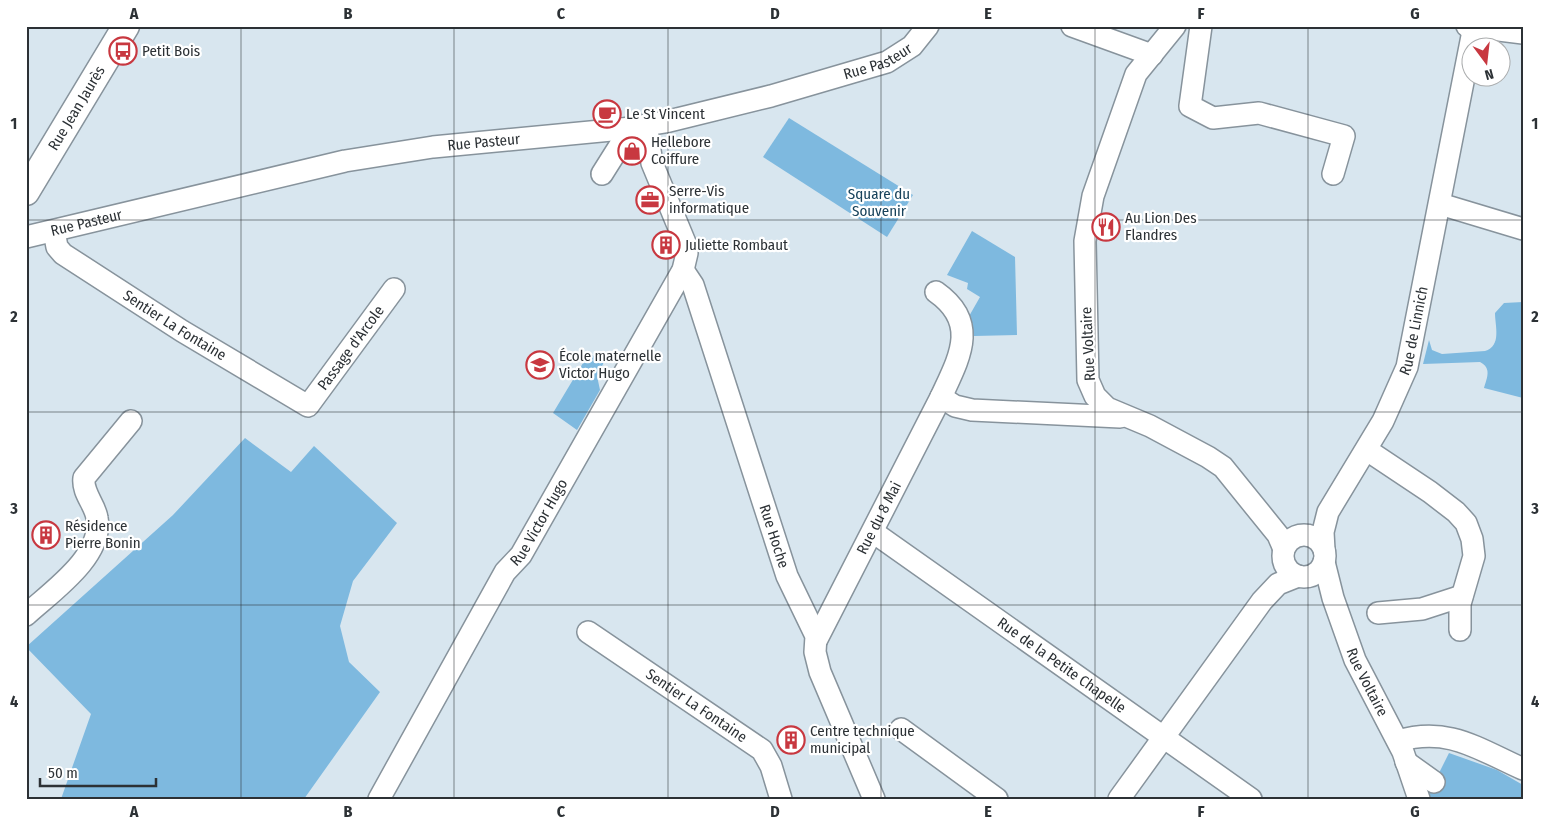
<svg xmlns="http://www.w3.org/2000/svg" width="1549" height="825" font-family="'Fira Sans Condensed',sans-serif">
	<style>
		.green { fill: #7eb9df }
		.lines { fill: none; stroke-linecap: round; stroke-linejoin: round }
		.minor-casing { stroke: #87939c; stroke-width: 24 }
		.major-casing { stroke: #87939c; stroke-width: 29 }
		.minor { stroke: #fff; stroke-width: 21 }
		.major { stroke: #fff; stroke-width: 26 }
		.grid { fill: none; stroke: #2c3135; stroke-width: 1; stroke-opacity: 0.55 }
		.labels { text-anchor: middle; stroke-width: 4.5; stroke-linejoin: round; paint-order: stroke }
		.poi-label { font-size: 15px; fill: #2c3135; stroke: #fff; text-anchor: start }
		.street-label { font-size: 15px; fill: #2c3135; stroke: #fff }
		.park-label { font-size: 15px; fill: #17425b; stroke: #fff }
		.neatline { fill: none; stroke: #2c3135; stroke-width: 2 }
		.grid-label { font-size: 16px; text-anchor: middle; font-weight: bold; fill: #2c3135 }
	</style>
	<rect width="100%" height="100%" fill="#d8e6ef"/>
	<!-- green -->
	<g class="green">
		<path d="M789,118L913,195L887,237L763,157Z"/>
		<path d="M972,231L1015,257L1017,335L974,336L968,318L980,297L967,289L968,283L947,275Z"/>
		<path d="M1523,302V398L1484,388C1487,378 1492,368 1480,362L1423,364L1429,340L1432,350L1442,354L1485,351C1502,346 1495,326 1495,313L1504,303Z"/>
		<path d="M589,353L604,362L597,376L600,390L577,430L553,413Z"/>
		<path d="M245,438L291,472L314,446L397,523L353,581L340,626L349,662L380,692L304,799H61L91,714L26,647L173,515Z"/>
		<path d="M1449,753L1497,770L1523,785V799H1426Z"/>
	</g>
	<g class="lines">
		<!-- minor casing -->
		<g class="minor-casing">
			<g id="minor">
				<path d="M1072,26L1152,55"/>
				<path d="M1175,26L1136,74L1093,196L1085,241L1088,380L1095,396L1107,408L1150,426L1208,457L1223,467L1278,535L1284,549"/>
				<path d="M1201,26L1190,106L1213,118L1259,113L1344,136L1333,174"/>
				<path d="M1467,26L1523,33"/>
				<path d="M602,174L624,139L622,129"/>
				<path d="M1440,204L1523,229"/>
				<path id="s1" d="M54,231L57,247L63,254L182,331L308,406L394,289"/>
				<path id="s2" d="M26,237L345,161L433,147L622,129L665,122L771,96L887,62L912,46L928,26"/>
				<path id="s3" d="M683,270L693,285L787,576L816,636L815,652L820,672L874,799"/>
				<path d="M936,292C980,323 959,358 941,397"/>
				<path d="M1367,450L1430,492L1456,512L1466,523L1472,539L1474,556L1460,604V630"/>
				<path id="s4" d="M873,532L1251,799"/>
				<circle cx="1304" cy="556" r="21"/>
				<path id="s5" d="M1324,550L1323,532L1328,512L1383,421L1407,367L1474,26"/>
				<path id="s6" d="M1324,562L1333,598L1355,660L1403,752L1419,799"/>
				<path d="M1378,613L1422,609L1462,596"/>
				<path d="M26,615C51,592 104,556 97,518C95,504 82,493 84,478L131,421"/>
				<path id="s7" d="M588,632L762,750L771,766L781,799"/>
				<path id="s8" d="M817,639L941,397L955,406L972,410L1120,417"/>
				<path d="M901,729L997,799"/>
				<path d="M1398,741C1448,726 1478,749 1523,769"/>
				<path d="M1406,762L1434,782"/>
				<path id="s9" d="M379,799L505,572L521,555L683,270L687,253L686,245L652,163L646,125"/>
				<path d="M1119,799L1262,601L1278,584L1298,576"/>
			</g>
		</g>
		<!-- major casing -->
		<g class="major-casing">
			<g id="major">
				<path id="s10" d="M26,192L126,26"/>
			</g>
		</g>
		<!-- minor -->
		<use href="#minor" class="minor"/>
		<!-- major -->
		<use href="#major" class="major"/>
	</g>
	<!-- grid -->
	<path class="grid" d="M241,26V799M454,26V799M668,26V799M881,26V799M1095,26V799M1308,26V799M26,220H1523M26,412H1523M26,605H1523"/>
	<!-- icons -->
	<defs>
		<g id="bus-ring" transform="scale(1.4375)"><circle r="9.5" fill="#fff" stroke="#c83840" stroke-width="1.5"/><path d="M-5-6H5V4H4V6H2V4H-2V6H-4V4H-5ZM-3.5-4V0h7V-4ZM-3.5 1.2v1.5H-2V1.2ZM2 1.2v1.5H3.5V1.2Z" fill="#c83840"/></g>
		<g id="cafe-ring" transform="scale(1.4375)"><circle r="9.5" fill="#fff" stroke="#c83840" stroke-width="1.5"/><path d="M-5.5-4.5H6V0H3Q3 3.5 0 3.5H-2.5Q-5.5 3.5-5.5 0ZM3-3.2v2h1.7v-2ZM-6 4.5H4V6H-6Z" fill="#c83840"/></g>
		<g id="shop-ring" transform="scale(1.4375)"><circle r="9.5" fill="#fff" stroke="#c83840" stroke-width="1.5"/><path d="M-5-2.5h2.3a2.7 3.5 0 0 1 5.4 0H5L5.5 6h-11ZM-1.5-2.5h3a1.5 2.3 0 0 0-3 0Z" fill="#c83840"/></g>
		<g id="office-ring" transform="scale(1.4375)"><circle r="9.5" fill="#fff" stroke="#c83840" stroke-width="1.5"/><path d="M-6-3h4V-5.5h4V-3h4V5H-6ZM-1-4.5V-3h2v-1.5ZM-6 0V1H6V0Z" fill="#c83840"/></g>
		<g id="restaurant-ring" transform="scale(1.4375)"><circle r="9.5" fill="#fff" stroke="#c83840" stroke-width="1.5"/><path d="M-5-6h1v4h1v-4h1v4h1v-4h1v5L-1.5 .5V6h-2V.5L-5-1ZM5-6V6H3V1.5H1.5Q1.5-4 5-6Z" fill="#c83840"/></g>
		<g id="building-ring" transform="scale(1.4375)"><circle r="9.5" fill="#fff" stroke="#c83840" stroke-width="1.5"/><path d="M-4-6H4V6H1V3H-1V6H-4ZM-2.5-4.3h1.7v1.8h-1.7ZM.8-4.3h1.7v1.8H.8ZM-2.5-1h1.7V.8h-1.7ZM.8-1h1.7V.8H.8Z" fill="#c83840"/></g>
		<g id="school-ring" transform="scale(1.4375)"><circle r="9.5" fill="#fff" stroke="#c83840" stroke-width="1.5"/><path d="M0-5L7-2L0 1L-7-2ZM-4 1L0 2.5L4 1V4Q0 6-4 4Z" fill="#c83840"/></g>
	</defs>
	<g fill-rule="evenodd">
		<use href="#bus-ring" x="123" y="51"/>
		<use href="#cafe-ring" x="607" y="114"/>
		<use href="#shop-ring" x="632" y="151"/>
		<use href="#office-ring" x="650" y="200"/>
		<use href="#restaurant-ring" x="1106" y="227"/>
		<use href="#building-ring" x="666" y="245"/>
		<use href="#school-ring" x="540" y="365"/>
		<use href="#building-ring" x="46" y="535"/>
		<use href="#building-ring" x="791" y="740"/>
	</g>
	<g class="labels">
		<!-- poi labels -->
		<g class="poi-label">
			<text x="142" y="56">Petit Bois</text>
			<text x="626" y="119">Le St Vincent</text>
			<text x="651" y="147">Hellebore<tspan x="651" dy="17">Coiffure</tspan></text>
			<text x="669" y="196">Serre-Vis<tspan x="669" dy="17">informatique</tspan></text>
			<text x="1125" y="223">Au Lion Des<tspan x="1125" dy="17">Flandres</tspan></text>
			<text x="685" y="250">Juliette Rombaut</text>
			<text x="559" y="361">École maternelle<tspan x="559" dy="17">Victor Hugo</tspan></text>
			<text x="65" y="531">Résidence<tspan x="65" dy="17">Pierre Bonin</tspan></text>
			<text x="810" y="736">Centre technique<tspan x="810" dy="17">municipal</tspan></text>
		</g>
		<!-- street labels -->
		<g class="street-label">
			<text dy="5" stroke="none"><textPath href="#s2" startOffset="872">Rue Pasteur</textPath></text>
			<text dy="5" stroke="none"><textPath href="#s10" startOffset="98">Rue Jean Jaurès</textPath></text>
			<text dy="5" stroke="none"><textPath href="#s2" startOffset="468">Rue Pasteur</textPath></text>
			<text dy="5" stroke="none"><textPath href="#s2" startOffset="62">Rue Pasteur</textPath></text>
			<text dy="5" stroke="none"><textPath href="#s1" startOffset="158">Sentier La Fontaine</textPath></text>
			<text dy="5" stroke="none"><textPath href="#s5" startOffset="241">Rue de Linnich</textPath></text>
			<text transform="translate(1088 344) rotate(-93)" y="5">Rue Voltaire</text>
			<text dy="5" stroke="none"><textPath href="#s1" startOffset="386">Passage d'Arcole</textPath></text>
			<text dy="5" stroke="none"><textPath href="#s8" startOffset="136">Rue du 8 Mai</textPath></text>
			<text dy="5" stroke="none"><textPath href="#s9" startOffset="320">Rue Victor Hugo</textPath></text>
			<text dy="5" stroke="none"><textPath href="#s3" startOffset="282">Rue Hoche</textPath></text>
			<text dy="5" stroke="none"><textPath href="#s4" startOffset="231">Rue de la Petite Chapelle</textPath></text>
			<text dy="5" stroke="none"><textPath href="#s6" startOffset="128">Rue Voltaire</textPath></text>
			<text dy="5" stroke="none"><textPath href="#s7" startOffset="131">Sentier La Fontaine</textPath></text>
		</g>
		<!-- park labels -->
		<g class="park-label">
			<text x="879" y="199">Square du<tspan x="879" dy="17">Souvenir</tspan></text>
		</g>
	</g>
	<!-- border -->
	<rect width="1549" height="825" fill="none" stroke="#ffffff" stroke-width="55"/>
	<!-- north arrow -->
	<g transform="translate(1486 62) rotate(165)"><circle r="24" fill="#ffffff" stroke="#abadae"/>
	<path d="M0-4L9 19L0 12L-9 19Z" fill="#c83840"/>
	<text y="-8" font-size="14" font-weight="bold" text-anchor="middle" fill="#2c3135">N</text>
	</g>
	<!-- scale -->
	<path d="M40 778v8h116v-8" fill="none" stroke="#2c3135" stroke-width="2.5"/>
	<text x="48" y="778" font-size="15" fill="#2c3135" stroke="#ffffff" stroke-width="4" paint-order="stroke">50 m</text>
	<rect x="28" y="28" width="1494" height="770" class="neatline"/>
	<g class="grid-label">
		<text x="134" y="19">A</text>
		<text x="348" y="19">B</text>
		<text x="561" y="19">C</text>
		<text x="775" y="19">D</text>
		<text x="988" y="19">E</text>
		<text x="1201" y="19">F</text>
		<text x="1415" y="19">G</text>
		<text x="14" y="129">1</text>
		<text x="1535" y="129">1</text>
		<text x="14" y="322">2</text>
		<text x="1535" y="322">2</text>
		<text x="14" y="514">3</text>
		<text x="1535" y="514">3</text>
		<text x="14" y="707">4</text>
		<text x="1535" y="707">4</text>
		<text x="134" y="817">A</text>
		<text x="348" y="817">B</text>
		<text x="561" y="817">C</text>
		<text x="775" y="817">D</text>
		<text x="988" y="817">E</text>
		<text x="1201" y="817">F</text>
		<text x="1415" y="817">G</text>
	</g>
</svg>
